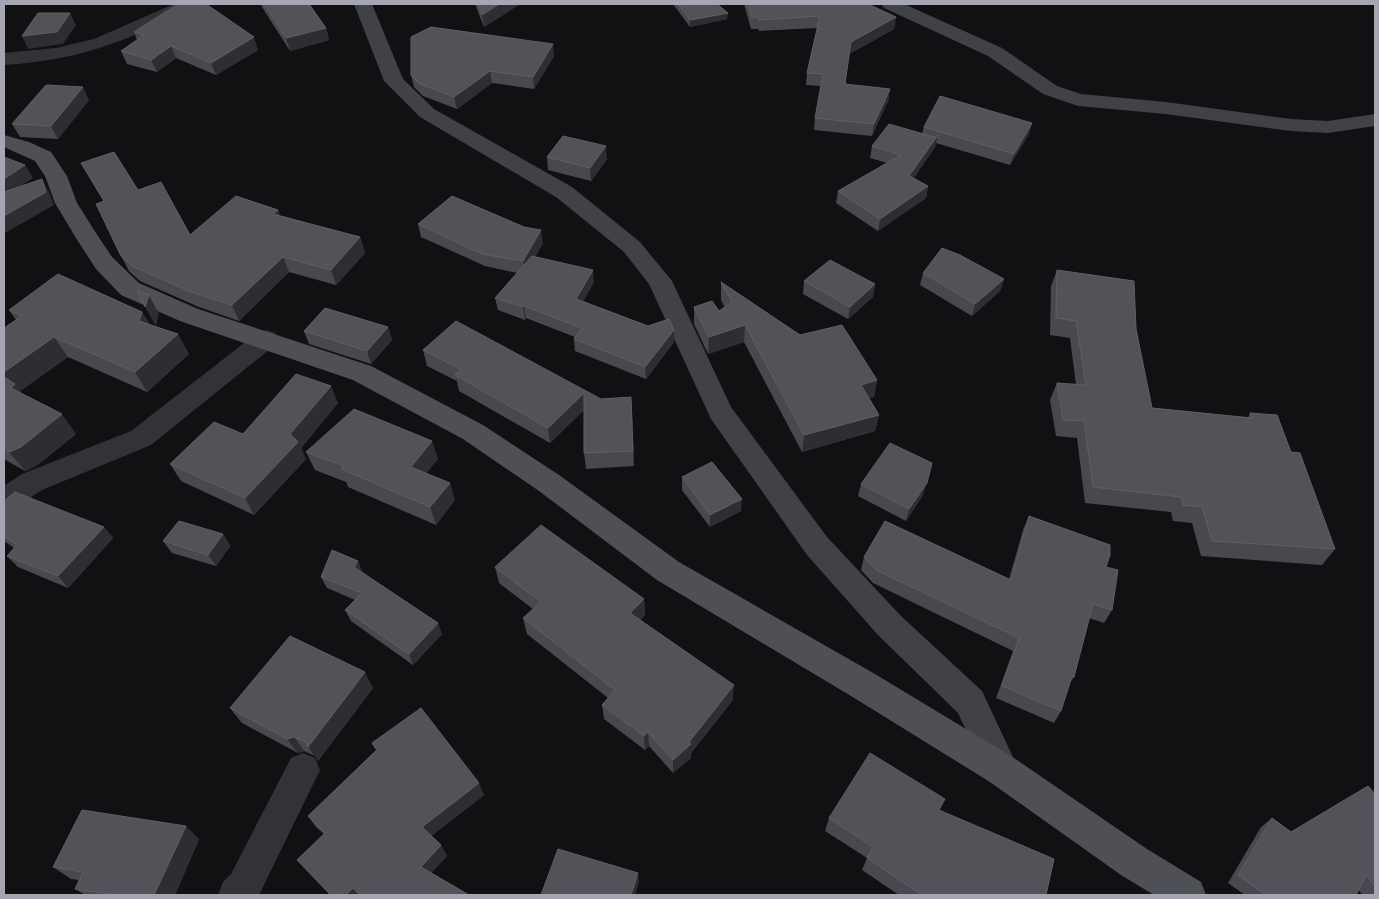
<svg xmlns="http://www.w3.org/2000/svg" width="1379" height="899" font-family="Poppins,sans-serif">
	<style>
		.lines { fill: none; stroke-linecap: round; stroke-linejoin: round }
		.street { fill: #333337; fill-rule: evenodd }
		.secondary { fill: #414247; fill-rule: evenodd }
		.primary { fill: #4f5056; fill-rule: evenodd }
		.wall { fill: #48484e }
		.shaded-wall { fill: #2e2e32 }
		.building { fill: #525258; stroke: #5f6066 }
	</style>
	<rect width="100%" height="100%" fill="#111113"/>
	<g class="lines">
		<!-- street -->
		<g class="street">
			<path d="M174,4H197L194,8C126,41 81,60 4,65V53L56,48L94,39Z"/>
			<path d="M266,330L275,333L279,339L275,345L151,445L42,490L14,508L4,511V486L22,474L131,431L257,333Z"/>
			<path d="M303,753L315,758L320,770L259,895H218L223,882L231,874L291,758Z"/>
		</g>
		<!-- secondary -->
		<g class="secondary">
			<path d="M354,4H372L403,79L434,109L572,187L640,242L672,281L731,407L827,537L900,615L982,691L1019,770L1014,782L1002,787L990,782L958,713L878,635L807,555L711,419L649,284L624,252L556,197L420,117L384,81Z"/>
			<path d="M881,4H904L1002,48L1057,86L1081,94L1166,102L1291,119L1328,121L1375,114V126L1328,133L1291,131L1166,114L1078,106L1043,94L988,56L884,8Z"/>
		</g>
		<!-- primary -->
		<path class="primary" d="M4,135L29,142L51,152L67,176L77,203L94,230L112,257L139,283L198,309L371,366L483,425L559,475L679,562L875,674L1014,758L1147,849L1201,882L1206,895H1154L1121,875L990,782L851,696L657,580L539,491L463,439L353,380L180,321L121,295L96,269L76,238L55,203L45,176L35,161L4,147Z"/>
	</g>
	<!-- wall -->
	<g class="wall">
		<path d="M261,4H309L326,28L329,40L290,51L262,7Z"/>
		<path d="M475,4H520L484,27Z"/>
		<path d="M673,4H717L728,13L727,19L690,27Z"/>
		<path d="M744,4H868L896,17L894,29L849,54L845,84L890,89L888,101L872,136L814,130L815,118L821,86L806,85L807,73L817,28L759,31L758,29H751Z"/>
		<path d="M134,32L258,50L216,75L176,58L157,72L127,64L121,51L137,40Z"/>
		<path d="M554,56L534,89L492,83L457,109L423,96L414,87L411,75Z"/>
		<path d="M89,100L58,139L20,137L12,124Z"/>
		<path d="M1032,123L1029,134L1010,165L936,143L935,147L914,178L928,186L926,198L878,231L836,203L838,191L887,163L870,158L872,146L922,133L924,127Z"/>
		<path d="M547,157L607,159L591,181L548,170Z"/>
		<path d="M81,163L138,190L190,235L278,210L280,216L360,237L365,253L336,285L289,272L239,321L199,307L140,281L129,271L121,256L104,201Z"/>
		<path d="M418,224L543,243L535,257L594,282L583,301L648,326L674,330V342L646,379L575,351L574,339L575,337L526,318L525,320L498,310L495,298L517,273L485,266L421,237Z"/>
		<path d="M1057,270L1136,329L1152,408L1248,418L1250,413L1291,452L1335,549L1322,565L1201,556L1192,523L1173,521L1171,512L1085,503L1077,438L1056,436L1050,400L1057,383L1076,385L1070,338L1050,335L1051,286Z"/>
		<path d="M923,273L1004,279L1000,291L972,316L920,285Z"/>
		<path d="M804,281L875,284L873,297L848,319L803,294Z"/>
		<path d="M721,282L800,335L877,380L874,397L869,398L879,415L875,431L802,452L744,342L708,354L694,324V307L719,311L725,308L721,300Z"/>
		<path d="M9,310L142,312L150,325L189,354L147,392L68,357L20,391L22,394L76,434L36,466L25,471L4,459V328L16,320Z"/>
		<path d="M388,327L392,340L371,364L309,344L304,331Z"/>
		<path d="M423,350L632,413L634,466L586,469L584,453V410L550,443L459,391L457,381L427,366Z"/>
		<path d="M338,403L301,448L306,459L254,515L181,481L170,464L243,434Z"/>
		<path d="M306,452L438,459L426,473L455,500L436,525L348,487L346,482L315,470Z"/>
		<path d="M682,477L741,511L710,527L682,490Z"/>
		<path d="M861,484L923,495L906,521L858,496Z"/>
		<path d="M4,501L104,527L113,538L68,588L18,567L7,556L14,548L4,541Z"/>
		<path d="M1029,516L1106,567L1112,610L1104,623L1089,618L1074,677L1070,683L1061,711L1054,723L996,698L1013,651L873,583L861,570L864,557L1009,579L1023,530Z"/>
		<path d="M223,534L230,546L216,566L172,553L163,541Z"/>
		<path d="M495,567L644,599L645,615L640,620L733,700L691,753V758L673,773L649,746L645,750L604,719L602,705L608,698L527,634L523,618L533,609L499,583Z"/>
		<path d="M363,573L442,634L413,665L351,621L345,610L355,600L327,588L321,577Z"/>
		<path d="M373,688L318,761L315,756L304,751L298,753L242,723L230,708Z"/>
		<path d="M372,743L484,795L431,836L441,845L447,856L431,873L469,895H330L297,860L324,834L316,827L308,816L376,750Z"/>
		<path d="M1375,794V895H1363L1358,890L1356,895H1245L1228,883L1261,827L1272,818L1291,832Z"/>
		<path d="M940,810L1046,895H899L862,870L867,858L825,831L829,818Z"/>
		<path d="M199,839L175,895H85L75,889L79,880L71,879L53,867Z"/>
	</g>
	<!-- shaded-wall -->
	<g class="shaded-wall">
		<path d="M499,4H520L484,27L482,15Z"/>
		<path d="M70,13L76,25L63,44L28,49L22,36Z"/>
		<path d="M728,13L727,19L690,27V20Z"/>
		<path d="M896,17L894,29L849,54L851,42Z"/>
		<path d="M326,28L329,40L290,51L286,38Z"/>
		<path d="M254,37L258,50L216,75L211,63Z"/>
		<path d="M553,44L554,56L534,89L533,77Z"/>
		<path d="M171,46L176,58L157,72L151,60Z"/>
		<path d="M490,71L492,83L457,109L454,97Z"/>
		<path d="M83,87L89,100L58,139L51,126Z"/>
		<path d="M890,89L888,101L872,136L874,124Z"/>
		<path d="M1032,123L1029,134L1010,165L1014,154Z"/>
		<path d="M938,135L935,147L907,188L909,176Z"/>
		<path d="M606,146L607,159L591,181L590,168Z"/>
		<path d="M25,165L33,178L10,193L4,207V179Z"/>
		<path d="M42,179L49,192L54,205L5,233L4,232V216Z"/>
		<path d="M928,186L926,198L878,231L880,219Z"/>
		<path d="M278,210L284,225L273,214Z"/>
		<path d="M541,230L543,243L526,274L523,261Z"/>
		<path d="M360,237L365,253L336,285L331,270Z"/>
		<path d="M283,257L289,272L239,321L232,305Z"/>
		<path d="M593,270L594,282L578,311L576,299Z"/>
		<path d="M1004,279L1000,291L972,316L975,304Z"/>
		<path d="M875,284L873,297L848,319L850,307Z"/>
		<path d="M149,295L159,314L156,326L145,307Z"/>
		<path d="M524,306L526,318L525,320L523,307Z"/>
		<path d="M142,312L154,332L139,321Z"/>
		<path d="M745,325L744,342L708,354L709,337Z"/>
		<path d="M388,327L392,340L371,364L367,351Z"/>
		<path d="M674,330V342L646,379L645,367Z"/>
		<path d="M178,334L189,354L147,392L135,372Z"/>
		<path d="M54,337L68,357L20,391L30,404L26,407L4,380V372Z"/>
		<path d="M877,380L874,397L858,402L861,385Z"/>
		<path d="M331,386L338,403L301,448L306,459L254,515L245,498L290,434Z"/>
		<path d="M584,393L586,408L550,443L548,428Z"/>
		<path d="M631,397L632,413L634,466L633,451Z"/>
		<path d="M62,414L76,434L36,466L25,471L9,452Z"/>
		<path d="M879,415L875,431L802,452L804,435Z"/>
		<path d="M432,441L438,459L417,484L411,467Z"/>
		<path d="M450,483L455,500L436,525L430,507Z"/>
		<path d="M927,483L923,495L906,521L909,509Z"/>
		<path d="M742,499L741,511L710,527V515Z"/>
		<path d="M104,527L113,538L68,588L58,576Z"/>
		<path d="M223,534L230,546L216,566L208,555Z"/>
		<path d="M358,561L363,573L354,567Z"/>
		<path d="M644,599L645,615L631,629L630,613Z"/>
		<path d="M438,623L442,634L413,665L409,654Z"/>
		<path d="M365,672L373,688L318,761L308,747Z"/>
		<path d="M734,685L733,700L691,753V758L673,773V760L689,742Z"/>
		<path d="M648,732L649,746L645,750L644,736Z"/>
		<path d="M294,737L304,751L298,753L287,739Z"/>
		<path d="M479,783L484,795L428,838L422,827Z"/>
		<path d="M186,826L199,839L175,895H154Z"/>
		<path d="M441,845L447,856L427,877L421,867Z"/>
		<path d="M638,873L639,882L635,895H631Z"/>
		<path d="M353,888L359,895H346Z"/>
	</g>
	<!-- building -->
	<g class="building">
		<path d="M178,4H206L254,37L211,63L171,46L151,60L121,51L144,35L134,32Z"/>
		<path d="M264,4H309L326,28L286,38Z"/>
		<path d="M478,4H499L482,15Z"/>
		<path d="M678,4H717L728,13L690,20Z"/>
		<path d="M748,4H868L896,17L851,42L845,84L890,89L874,124L815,118L823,74L807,73L820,16L759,20L758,17L752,18Z"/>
		<path d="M38,13H70L57,32L22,36Z"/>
		<path d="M431,27L553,44L533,77L490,71L454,97L420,84L411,75V37Z"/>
		<path d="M46,85L83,87L51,126L12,124Z"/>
		<path d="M940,96L1032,123L1014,154L924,127Z"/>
		<path d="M889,124L934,137L938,135L909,176L928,186L880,219L838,191L901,155L872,146Z"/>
		<path d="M563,136L606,146L590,168L547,157Z"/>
		<path d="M114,152L138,190L161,182L190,235L236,196L278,210L273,214L360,237L331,270L283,257L232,305L191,292L132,266L121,256L96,204L104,201L81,163Z"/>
		<path d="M4,157L25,165L4,179Z"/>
		<path d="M42,179L46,192L4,216V192Z"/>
		<path d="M452,196L524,227L541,230L523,261L482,254L418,224Z"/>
		<path d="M942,248L960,255L1004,279L975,304L923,273Z"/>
		<path d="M532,256L593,270L576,299L648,326L669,319L674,330L645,367L574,339L582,328L524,306L523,307L495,298Z"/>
		<path d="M830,260L875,284L850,307L804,281Z"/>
		<path d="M1057,270L1134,281L1136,329L1152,408L1252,418L1250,413L1277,415L1291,452L1300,453L1335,549L1212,541L1202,507L1183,505L1181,497L1093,487L1084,421L1063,420L1057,383L1086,385L1076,321L1056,318Z"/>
		<path d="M58,274L142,312L139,321L178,334L135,372L54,337L4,372V328L22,316L9,310Z"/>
		<path d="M721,282L800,335L842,325L877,380L861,385L879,415L804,435L745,325L709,337L694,307L712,301L719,311L732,302Z"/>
		<path d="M137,290L149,295L145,307Z"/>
		<path d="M325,308L388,327L367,351L304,331Z"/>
		<path d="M456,321L601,399L631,397L633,451L584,453V393L548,428L455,375L462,370L423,350Z"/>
		<path d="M296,374L331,386L290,434L298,442L245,498L170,464L214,422L243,434Z"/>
		<path d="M4,377L15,384L11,388L62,414L21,447L9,452L4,448Z"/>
		<path d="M354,409L432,441L411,467L450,483L430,507L341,469L344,466L306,452Z"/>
		<path d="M890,443L932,463L927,483L909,509L861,484Z"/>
		<path d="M712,462L742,499L710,515L682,477Z"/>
		<path d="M15,492L104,527L58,576L7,556L17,545L4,536V501Z"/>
		<path d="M1029,516L1110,545V555L1106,567L1118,570L1112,610L1093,604L1074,677L1072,676L1061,711L1002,686L1019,638L876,570L864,557L885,521L1011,580Z"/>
		<path d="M179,521L223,534L208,555L163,541Z"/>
		<path d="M541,525L644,599L630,613L734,685L689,742L691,744L673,760L648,732L644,736L602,705L615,690L523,618L541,602L495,567Z"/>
		<path d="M332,550L358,561L354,567L438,623L409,654L345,610L362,593L321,577Z"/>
		<path d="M290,636L365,672L308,747L306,742L294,737L287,739L230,708Z"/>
		<path d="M421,708L479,783L422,827L441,845L421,867L469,895H360L353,888L346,895H331L297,860L325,833L308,816L377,750L372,743Z"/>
		<path d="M870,753L945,799L939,810L1054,859L1046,895H922L867,858L873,847L829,818Z"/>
		<path d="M1368,786L1375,794V886L1366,875L1356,895H1266L1238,875L1272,818L1291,832Z"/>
		<path d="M82,810L186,826L154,895H115L75,889L83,872L53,867Z"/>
		<path d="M558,849L638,873L631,895H541Z"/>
	</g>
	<!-- border -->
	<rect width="1379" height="899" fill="none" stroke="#a4a7b2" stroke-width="10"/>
</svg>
